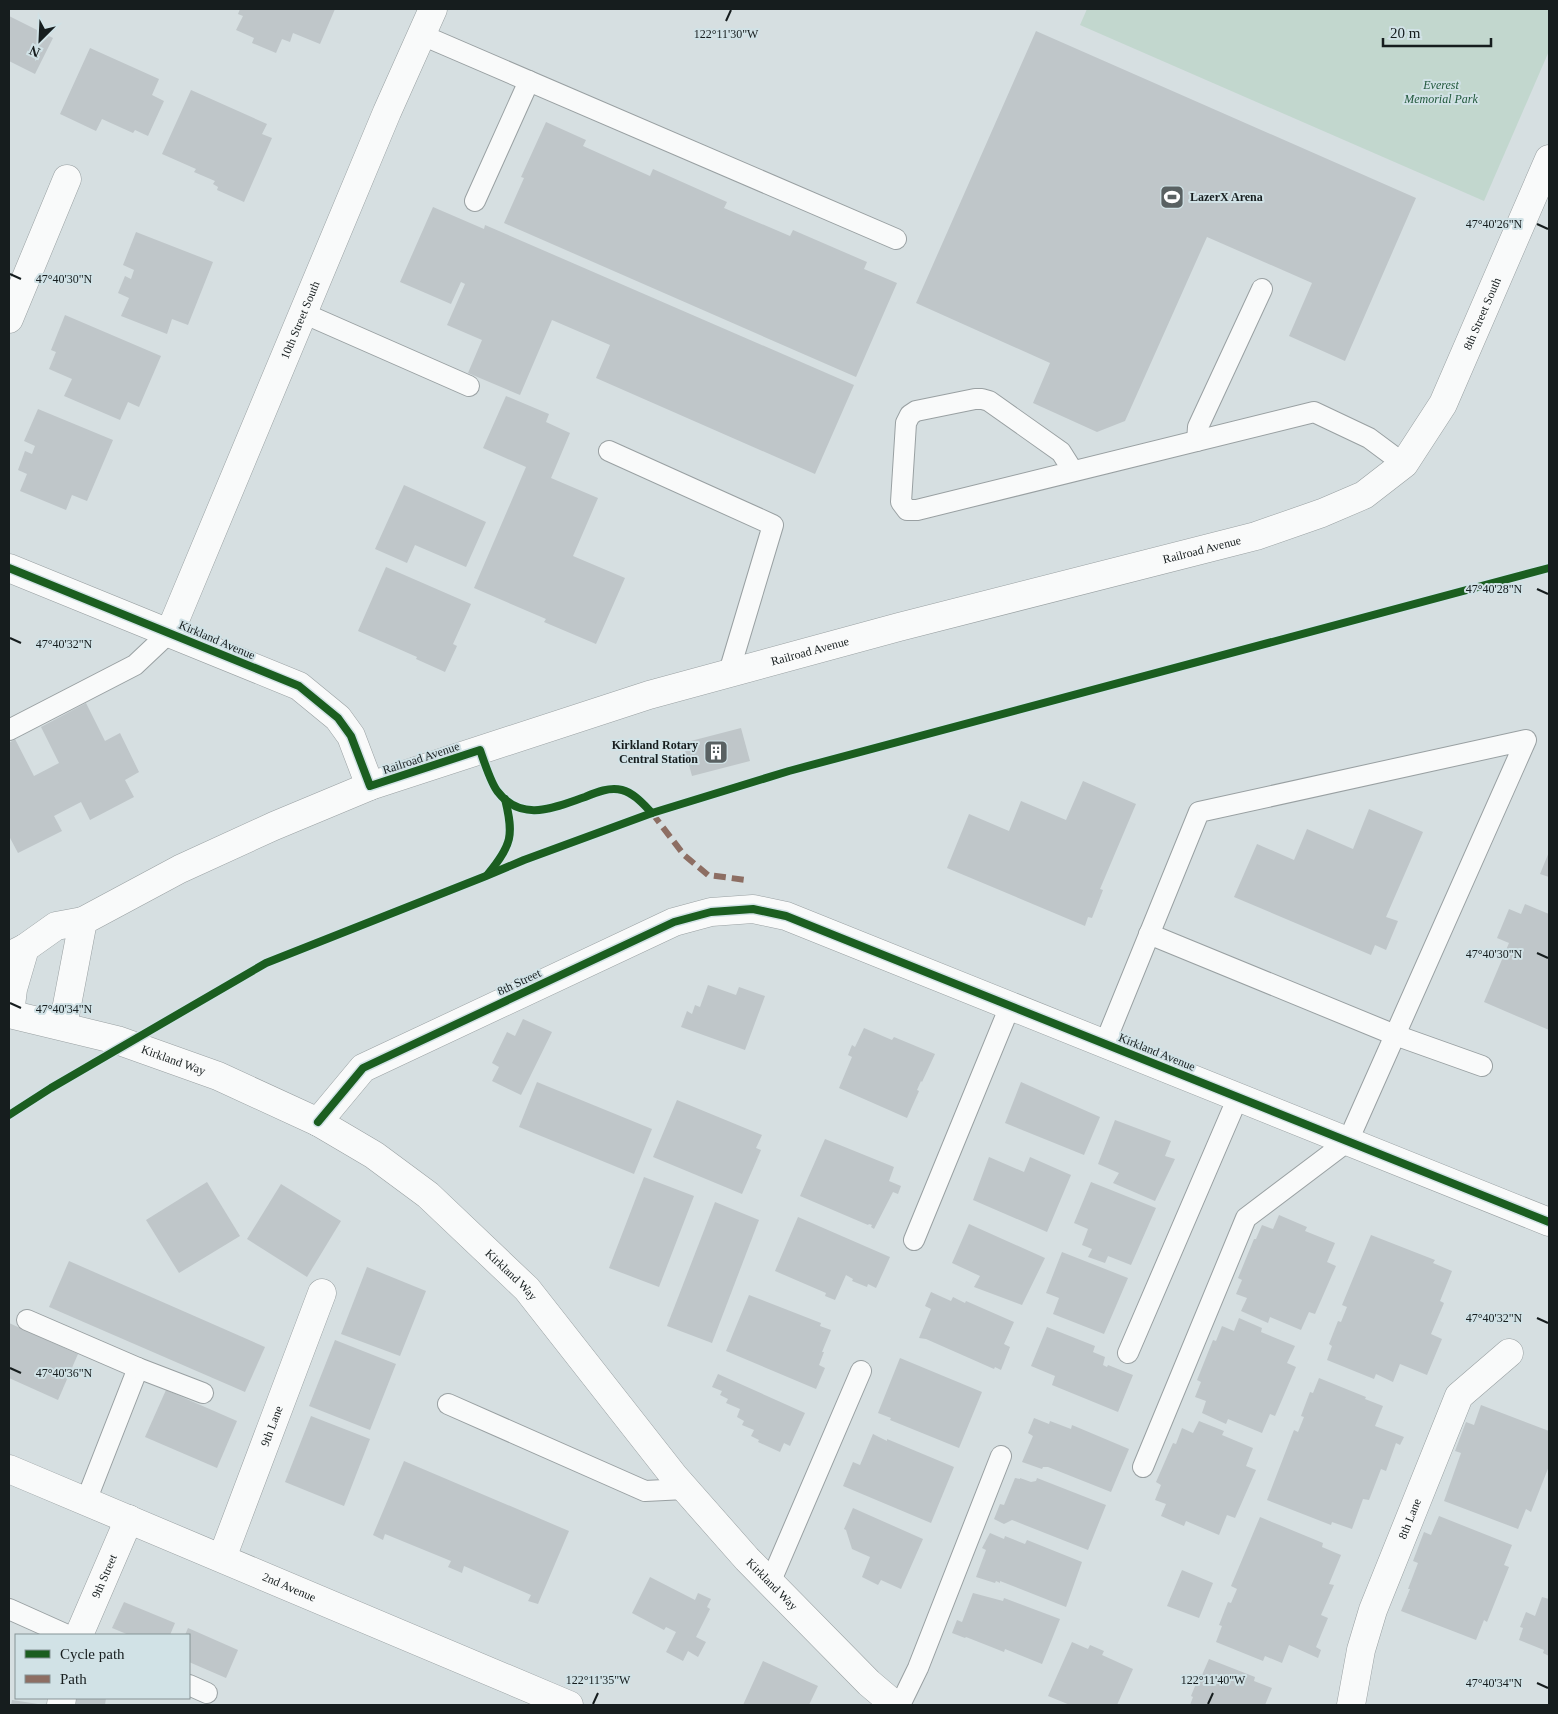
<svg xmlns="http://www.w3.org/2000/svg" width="1558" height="1714" font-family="Georgia,serif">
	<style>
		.green { fill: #c2d7ce }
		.building { fill: #bfc6c9 }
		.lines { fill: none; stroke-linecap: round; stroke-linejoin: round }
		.service-casing { stroke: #99a0a2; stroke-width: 22 }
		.minor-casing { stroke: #99a0a2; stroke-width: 29 }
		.secondary-casing { stroke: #99a0a2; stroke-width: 29 }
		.service { stroke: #f9fafa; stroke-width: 20 }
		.minor { stroke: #f9fafa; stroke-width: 28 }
		.secondary { stroke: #f9fafa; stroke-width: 28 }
		.quiet { stroke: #8d6e63; stroke-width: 6; stroke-dasharray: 12 6; stroke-linecap: butt }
		.cycleway-casing { stroke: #d1e2e6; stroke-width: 11 }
		.cycleway { stroke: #1b5e20; stroke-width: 8 }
		.ticks { fill: none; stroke: #161d1e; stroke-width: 2 }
		.labels { text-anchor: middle; stroke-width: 4; stroke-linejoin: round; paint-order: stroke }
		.park-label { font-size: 12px; font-style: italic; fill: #20573b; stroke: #d1e2e6 }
		.poi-label { font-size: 12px; font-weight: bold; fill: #161d1e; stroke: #d1e2e6; text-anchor: start }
		.street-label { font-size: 12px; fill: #161d1e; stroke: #d1e2e6 }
		.ticks-label { font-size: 12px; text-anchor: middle; fill: #161d1e; stroke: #d1e2e6; stroke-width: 4; stroke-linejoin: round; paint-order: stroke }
	</style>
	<rect width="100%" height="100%" fill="#d6dfe1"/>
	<!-- green -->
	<path class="green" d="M1087,9H1549V51L1484,201L1080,25Z"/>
	<!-- building -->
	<g class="building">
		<path d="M240,9H335L320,44L293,33L290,42L282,39L276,53L252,43L254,38L236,30L243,16L238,14Z"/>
		<path d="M9,16L53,38L35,74L9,61Z"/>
		<path d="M1036,31L1416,198L1345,361L1289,336L1312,283L1207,237L1125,421L1097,432L1033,403L1050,363L916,303Z"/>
		<path d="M90,48L159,79L152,95L164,101L148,136L135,130L133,133L102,119L96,131L60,114Z"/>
		<path d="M191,90L267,124L262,134L272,138L244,202L217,190L218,187L213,184L215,181L194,172L196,169L162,154Z"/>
		<path d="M546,122L586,140L583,146L650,176L653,169L727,202L724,208L790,236L793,230L867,262L864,269L897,283L856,377L504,223L524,178L521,177Z"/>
		<path d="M433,207L484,229L485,225L854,385L815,474L596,378L610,345L552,320L520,395L468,373L482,340L447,325L465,284L461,282L451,304L400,282Z"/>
		<path d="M136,232L213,262L188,325L172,319L167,334L121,316L129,298L118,293L125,276L131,279L134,270L123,265Z"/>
		<path d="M65,315L161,356L139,407L128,402L120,420L64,396L72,379L49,369L56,352L51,350Z"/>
		<path d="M506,396L549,414L546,422L570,433L551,478L598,498L573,556L625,578L596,644L544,622L546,619L474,588L526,467L483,448Z"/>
		<path d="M38,409L113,440L87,501L72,495L66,510L20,491L27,474L18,470L25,451L32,454L35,446L24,441Z"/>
		<path d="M404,485L486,522L466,567L415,545L407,563L375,549Z"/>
		<path d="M386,567L471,604L453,644L457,646L445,672L416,659L417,657L358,631Z"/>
		<path d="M86,703L105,741L120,733L139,772L125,780L134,797L90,820L81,802L54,816L62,831L18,853L9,836V743L15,739L34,776L59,763L41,727Z"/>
		<path d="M741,728L750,761L692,776L683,743Z"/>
		<path d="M1083,781L1136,804L1100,889L1103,890L1092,918L1088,917L1085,926L947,868L969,814L1009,831L1021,801L1066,820Z"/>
		<path d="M1369,809L1423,832L1386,917L1398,921L1386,950L1375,945L1371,955L1234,897L1257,844L1294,860L1307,829L1353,849Z"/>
		<path d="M1549,852V877L1540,874Z"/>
		<path d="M1525,904L1549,914V1030L1484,1002L1509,943L1497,938L1509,909L1521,914Z"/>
		<path d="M708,985L736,995L739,987L765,996L745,1050L681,1027L687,1011L692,1014L695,1005L700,1007Z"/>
		<path d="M523,1019L552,1032L521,1095L492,1081L499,1067L492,1063L507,1032L515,1036Z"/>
		<path d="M864,1028L892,1040L894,1037L935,1054L922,1082L921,1081L917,1090L919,1091L907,1118L839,1088L852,1057L848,1055L852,1045L855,1047Z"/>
		<path d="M537,1082L652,1129L634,1174L519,1127Z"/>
		<path d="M1021,1082L1100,1117L1084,1155L1005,1123Z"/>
		<path d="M677,1100L762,1135L756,1148L761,1150L742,1194L653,1157Z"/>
		<path d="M1115,1120L1171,1141L1165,1156L1175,1159L1155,1201L1113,1183L1119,1173L1098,1164Z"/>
		<path d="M825,1139L894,1167L889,1181L901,1186L898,1194L893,1192L874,1229L871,1227L872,1225L869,1224L868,1225L800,1196Z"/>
		<path d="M989,1157L1024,1172L1030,1157L1071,1175L1047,1232L973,1200Z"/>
		<path d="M644,1177L694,1196L659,1287L609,1268Z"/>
		<path d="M207,1182L240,1236L179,1273L146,1220Z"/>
		<path d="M1091,1182L1156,1208L1131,1265L1108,1256L1105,1263L1088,1257L1092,1249L1082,1245L1088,1229L1074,1223Z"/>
		<path d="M281,1184L341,1221L307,1277L247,1239Z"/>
		<path d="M715,1202L759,1220L712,1343L667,1326Z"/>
		<path d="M1279,1215L1307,1227L1305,1231L1335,1243L1327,1262L1336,1266L1315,1314L1309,1312L1301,1330L1270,1317L1268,1323L1241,1311L1247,1298L1236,1294L1242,1280L1238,1278L1254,1239H1256L1262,1225L1273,1229Z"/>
		<path d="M798,1217L890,1257L876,1288L868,1284L867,1287L852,1281L853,1279L846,1275L835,1300L825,1296L826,1293L775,1271Z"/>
		<path d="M969,1224L1045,1258L1022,1305L974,1287L980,1276L952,1263Z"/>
		<path d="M1371,1235L1435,1260L1433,1263L1452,1271L1440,1301L1444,1303L1431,1334L1442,1339L1427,1375L1400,1364L1393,1382L1376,1374L1374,1379L1327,1360L1332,1346L1329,1344L1338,1321L1341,1322L1347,1307L1342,1305Z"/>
		<path d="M1062,1252L1128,1278L1104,1334L1053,1314L1059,1298L1046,1293Z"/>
		<path d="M69,1261L265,1347L245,1392L49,1307Z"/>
		<path d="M367,1267L426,1291L400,1356L341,1334Z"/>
		<path d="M931,1292L951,1301L953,1297L965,1303L966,1301L1014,1322L1004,1344L1010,1347L1001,1370L995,1367L994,1369L926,1339L919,1338L931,1309L925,1306Z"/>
		<path d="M749,1295L821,1323L820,1326L831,1330L822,1352H824L819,1365L825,1368L816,1389L726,1351Z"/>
		<path d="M1239,1318L1262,1328L1261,1332L1295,1346L1287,1363L1296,1367L1275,1416L1270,1414L1262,1433L1228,1419L1226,1424L1202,1413L1206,1401L1195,1397L1201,1382L1197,1380L1213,1340L1216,1341L1222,1326L1234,1331Z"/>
		<path d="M9,1323L78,1354L58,1400L9,1378Z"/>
		<path d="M1047,1327L1095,1346L1093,1352L1105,1357L1103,1365L1107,1367L1108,1365L1133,1375L1118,1412L1052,1385L1055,1376L1031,1366Z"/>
		<path d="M335,1340L396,1364L370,1430L309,1406Z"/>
		<path d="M900,1358L982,1392L959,1448L890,1420L891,1418L878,1413Z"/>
		<path d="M718,1374L805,1413L790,1446L784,1443L780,1452L758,1442L759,1440L751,1436L754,1430L742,1425L744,1421L737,1417L740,1409L726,1403L728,1399L720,1395L722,1391L712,1387Z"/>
		<path d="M1319,1378L1366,1397L1365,1399L1383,1406L1375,1426L1404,1437L1400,1445L1396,1443L1386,1471L1381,1469L1369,1500L1363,1499L1352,1529L1332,1522L1331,1525L1267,1500L1294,1430L1298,1432L1304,1417L1301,1416L1310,1392L1313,1393Z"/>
		<path d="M166,1390L237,1421L217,1468L145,1437Z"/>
		<path d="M1481,1405L1549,1431V1466L1531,1512L1526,1509L1518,1529L1444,1501L1461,1453L1455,1451L1466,1422L1474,1425Z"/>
		<path d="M311,1416L370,1439L344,1506L285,1482Z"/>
		<path d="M1034,1418L1049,1424L1050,1421L1071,1429L1072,1425L1129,1449L1111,1492L1048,1467H1043L1042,1469L1022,1462L1033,1436L1028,1433Z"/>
		<path d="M1199,1421L1224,1431L1222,1435L1253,1448L1246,1466L1256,1470L1235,1518L1227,1515L1219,1535L1186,1521L1184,1526L1161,1516L1166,1504L1155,1500L1161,1485L1156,1482L1173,1443L1176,1444L1182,1428L1193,1433Z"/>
		<path d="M873,1434L887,1441V1439L954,1467L931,1523L843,1486L853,1462L860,1465Z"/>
		<path d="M404,1461L569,1531L538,1604L528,1601L531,1595L464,1566L462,1573L448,1567L451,1561L385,1534L383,1540L373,1535Z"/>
		<path d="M1015,1478L1020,1479V1478L1031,1482L1036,1481L1037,1478L1106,1505L1088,1550L1012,1520L1004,1524L994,1519L1000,1504L1004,1505Z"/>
		<path d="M853,1508L923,1539L901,1589L881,1580L878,1585L862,1577L870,1557L852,1549L846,1530L844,1529Z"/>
		<path d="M1439,1516L1512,1545L1504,1565L1509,1567L1487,1622L1484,1620L1476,1640L1401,1611L1410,1589H1408L1418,1563L1413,1561L1424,1532L1431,1535Z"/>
		<path d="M1260,1517L1323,1543L1322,1547L1341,1555L1329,1584L1334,1585L1321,1615L1328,1618L1316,1647L1321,1650L1318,1658L1289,1645L1282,1663L1265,1656L1263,1661L1216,1642L1222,1626L1219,1625L1228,1602L1231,1603L1237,1589L1231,1586Z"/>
		<path d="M990,1533L1004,1539L1005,1536L1025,1544L1027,1540L1082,1562L1066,1607L1000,1581V1583L996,1581L995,1583L976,1577L986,1550L982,1548Z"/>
		<path d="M1182,1570L1213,1583L1199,1618L1167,1606Z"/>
		<path d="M650,1577L695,1600L698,1593L711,1599L707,1607L710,1609L696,1637L706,1642L698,1657L688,1651L683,1661L666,1652L676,1632L666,1627L664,1630L632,1613Z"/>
		<path d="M973,1593L1003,1601L1004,1598L1060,1619L1042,1664L1005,1649L1004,1652L966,1637L965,1638L952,1633L957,1620L962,1622Z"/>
		<path d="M1542,1597L1549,1599V1656L1543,1653L1544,1650L1519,1640L1523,1628L1520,1627L1526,1612L1535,1616Z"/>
		<path d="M124,1602L175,1623L170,1635H129L112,1628Z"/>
		<path d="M188,1628L238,1650L226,1678L189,1662V1635H185Z"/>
		<path d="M1072,1642L1088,1649L1090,1645L1104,1651L1102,1655L1133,1669L1117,1705H1070L1048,1696Z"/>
		<path d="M1209,1659L1255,1677L1254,1681L1272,1688L1265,1705H1190L1193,1697L1191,1696L1200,1674L1202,1675Z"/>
		<path d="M763,1661L818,1686L809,1705H743Z"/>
		<path d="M76,1698H106L105,1705H74Z"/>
		<path d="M12,1700L38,1704V1705H11Z"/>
	</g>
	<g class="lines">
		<!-- service casing -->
		<g class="service-casing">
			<g id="service">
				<path d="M422,35L896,239"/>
				<path d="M475,201L529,81"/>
				<path d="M303,313L469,386"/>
				<path d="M1197,441L1198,427L1262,289"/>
				<path d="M609,451L773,525L729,672"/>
				<path d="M1073,471L1061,452L989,401L982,399H975L916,411L910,415L906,423L901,502L907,510H917L1314,412L1369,438L1404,464"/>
				<path d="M9,730L135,665L170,632"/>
				<path d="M1149,934L1395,1035L1482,1066"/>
				<path d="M1105,1043L1199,812L1526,740L1348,1141L1246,1218L1143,1467"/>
				<path d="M914,1240L1010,1006"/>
				<path d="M27,1320L138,1368L86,1501"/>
				<path d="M1128,1353L1238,1097"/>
				<path d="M138,1368L203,1393"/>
				<path d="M448,1404L645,1491L685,1489"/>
				<path d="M770,1583L861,1371"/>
				<path d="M9,1609L67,1635"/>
				<path d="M189,1685L207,1693"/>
				<path d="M900,1705L918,1668L1001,1456"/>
			</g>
		</g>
		<!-- minor casing -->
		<g class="minor-casing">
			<g id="minor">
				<path d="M9,319L67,179"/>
				<path d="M9,568L299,686L338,718L351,736L370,786"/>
				<path id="s1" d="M170,632L387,112L433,9"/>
				<path id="s2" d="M10,1014L13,989L25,948L56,926L83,921L180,869L274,826L370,786L649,695L899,627L1256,536L1322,513L1364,495L1404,464L1443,404L1549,159"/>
				<path d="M63,1026L83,921"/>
				<path d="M318,1122L363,1068L674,922L711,912L753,909L786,916L1549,1222"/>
				<path id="s3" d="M9,1469L569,1705"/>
				<path id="s4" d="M222,1558L322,1293"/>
				<path id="s5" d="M79,1635L129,1519"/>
				<path d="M61,1705L62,1698"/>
				<path id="s6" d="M1351,1705L1361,1650L1373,1610L1459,1396L1509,1353"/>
			</g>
		</g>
		<!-- secondary casing -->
		<g class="secondary-casing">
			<g id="secondary">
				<path d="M9,956L25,948"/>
				<path id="s7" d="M9,1014L117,1040L218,1076L318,1122L374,1155L428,1195L527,1289L673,1475L747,1559L869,1683L895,1705"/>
			</g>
		</g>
		<!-- service -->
		<use href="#service" class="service"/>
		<!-- minor -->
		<use href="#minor" class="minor"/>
		<!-- secondary -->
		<use href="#secondary" class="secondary"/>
		<!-- quiet -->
		<path class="quiet" d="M652,813L684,855L708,875L746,880"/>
		<!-- cycleway casing -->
		<g class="cycleway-casing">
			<g id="cycleway">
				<path d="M9,568L299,686L338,718L351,736L370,786L480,750C484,761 491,784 498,792C522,823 555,807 585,797C597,792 609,787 622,790C634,793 644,805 652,813"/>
				<path d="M488,874C512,845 514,835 505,799"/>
				<path d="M9,1115L51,1088L266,963L486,876L524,860L652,813L789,771L1549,568"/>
				<path d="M318,1122L363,1068L674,922L711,912L753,909L786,916L1549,1222"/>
			</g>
		</g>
		<!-- cycleway -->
		<use href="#cycleway" class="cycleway"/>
	</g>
	<!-- ticks -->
	<path class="ticks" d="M726,21L731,10M1537,224L1548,229M10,274L21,279M1537,589L1548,594M10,638L21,643M1537,953L1548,958M10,1003L21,1008M1537,1318L1548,1323M10,1368L21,1373M1537,1683L1548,1688M593,1704L598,1693M1208,1704L1213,1693"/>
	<!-- icons -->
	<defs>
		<g id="stadium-square" transform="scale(1.25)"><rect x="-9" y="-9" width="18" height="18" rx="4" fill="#596162" stroke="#d1e2e6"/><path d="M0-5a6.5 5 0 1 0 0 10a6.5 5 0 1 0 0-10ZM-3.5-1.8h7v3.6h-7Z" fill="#fff"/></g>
		<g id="building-square" transform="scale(1.25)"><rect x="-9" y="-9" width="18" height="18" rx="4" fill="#596162" stroke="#d1e2e6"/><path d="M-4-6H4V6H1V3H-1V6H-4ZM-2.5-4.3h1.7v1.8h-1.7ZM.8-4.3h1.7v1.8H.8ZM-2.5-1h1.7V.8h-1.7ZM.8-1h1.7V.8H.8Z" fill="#fff"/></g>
	</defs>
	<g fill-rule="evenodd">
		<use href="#stadium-square" x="1172" y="197"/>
		<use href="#building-square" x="716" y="752"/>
	</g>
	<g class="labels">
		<!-- park labels -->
		<g class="park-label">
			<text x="1441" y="89">Everest<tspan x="1441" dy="14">Memorial Park</tspan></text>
		</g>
		<!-- poi labels -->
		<g class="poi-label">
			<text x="1190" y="201">LazerX Arena</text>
			<text x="698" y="749" text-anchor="end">Kirkland Rotary<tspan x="698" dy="14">Central Station</tspan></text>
		</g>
		<!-- street labels -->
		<g class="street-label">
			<text dy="4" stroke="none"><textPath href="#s2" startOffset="1708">8th Street South</textPath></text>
			<text dy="4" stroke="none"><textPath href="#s1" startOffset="338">10th Street South</textPath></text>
			<text dy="4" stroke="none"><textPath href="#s2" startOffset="1316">Railroad Avenue</textPath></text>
			<text transform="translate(217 640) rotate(23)" y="4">Kirkland Avenue</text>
			<text dy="4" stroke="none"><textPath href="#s2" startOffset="911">Railroad Avenue</textPath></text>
			<text transform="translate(421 758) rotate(-18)" y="4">Railroad Avenue</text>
			<text transform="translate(519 982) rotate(-25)" y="4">8th Street</text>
			<text transform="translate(1157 1052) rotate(22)" y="4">Kirkland Avenue</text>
			<text dy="4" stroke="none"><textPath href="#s7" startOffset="171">Kirkland Way</textPath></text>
			<text dy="4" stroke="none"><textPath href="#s7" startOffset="576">Kirkland Way</textPath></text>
			<text dy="4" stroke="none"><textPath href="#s4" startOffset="141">9th Lane</textPath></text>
			<text dy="4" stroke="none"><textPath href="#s6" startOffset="196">8th Lane</textPath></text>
			<text dy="4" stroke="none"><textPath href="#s5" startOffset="64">9th Street</textPath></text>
			<text dy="4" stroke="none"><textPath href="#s7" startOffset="981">Kirkland Way</textPath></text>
			<text dy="4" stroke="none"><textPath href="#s3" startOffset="304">2nd Avenue</textPath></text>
		</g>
	</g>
	<g class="ticks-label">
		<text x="726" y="38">122°11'30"W</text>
		<text x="1494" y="228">47°40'26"N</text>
		<text x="64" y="283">47°40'30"N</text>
		<text x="1494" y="593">47°40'28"N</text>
		<text x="64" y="648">47°40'32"N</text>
		<text x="1494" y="958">47°40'30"N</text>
		<text x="64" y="1013">47°40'34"N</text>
		<text x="1494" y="1322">47°40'32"N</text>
		<text x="64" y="1377">47°40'36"N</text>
		<text x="598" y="1684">122°11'35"W</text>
		<text x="1213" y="1684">122°11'40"W</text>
		<text x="1494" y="1687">47°40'34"N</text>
	</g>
	<!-- border -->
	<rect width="1558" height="1714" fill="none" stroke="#161d1e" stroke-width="20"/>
	<!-- legend -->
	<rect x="15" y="1634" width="175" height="65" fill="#d1e2e6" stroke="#869396"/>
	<rect x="25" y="1650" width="25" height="8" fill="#1b5e20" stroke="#869396"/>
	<text x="60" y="1659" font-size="15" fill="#161d1e">Cycle path</text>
	<rect x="25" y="1675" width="25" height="8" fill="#8d6e63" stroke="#869396"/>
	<text x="60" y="1684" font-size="15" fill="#161d1e">Path</text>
	<!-- north arrow -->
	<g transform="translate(40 40) rotate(204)" stroke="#d1e2e6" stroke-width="4" paint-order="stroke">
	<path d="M0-4L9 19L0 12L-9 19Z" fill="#161d1e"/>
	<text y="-8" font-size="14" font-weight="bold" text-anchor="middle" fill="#161d1e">N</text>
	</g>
	<!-- scale -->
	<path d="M1383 38v8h108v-8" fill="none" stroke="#161d1e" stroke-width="2.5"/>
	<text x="1390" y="38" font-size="15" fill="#161d1e" stroke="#d1e2e6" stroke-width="4" paint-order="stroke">20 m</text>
</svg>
